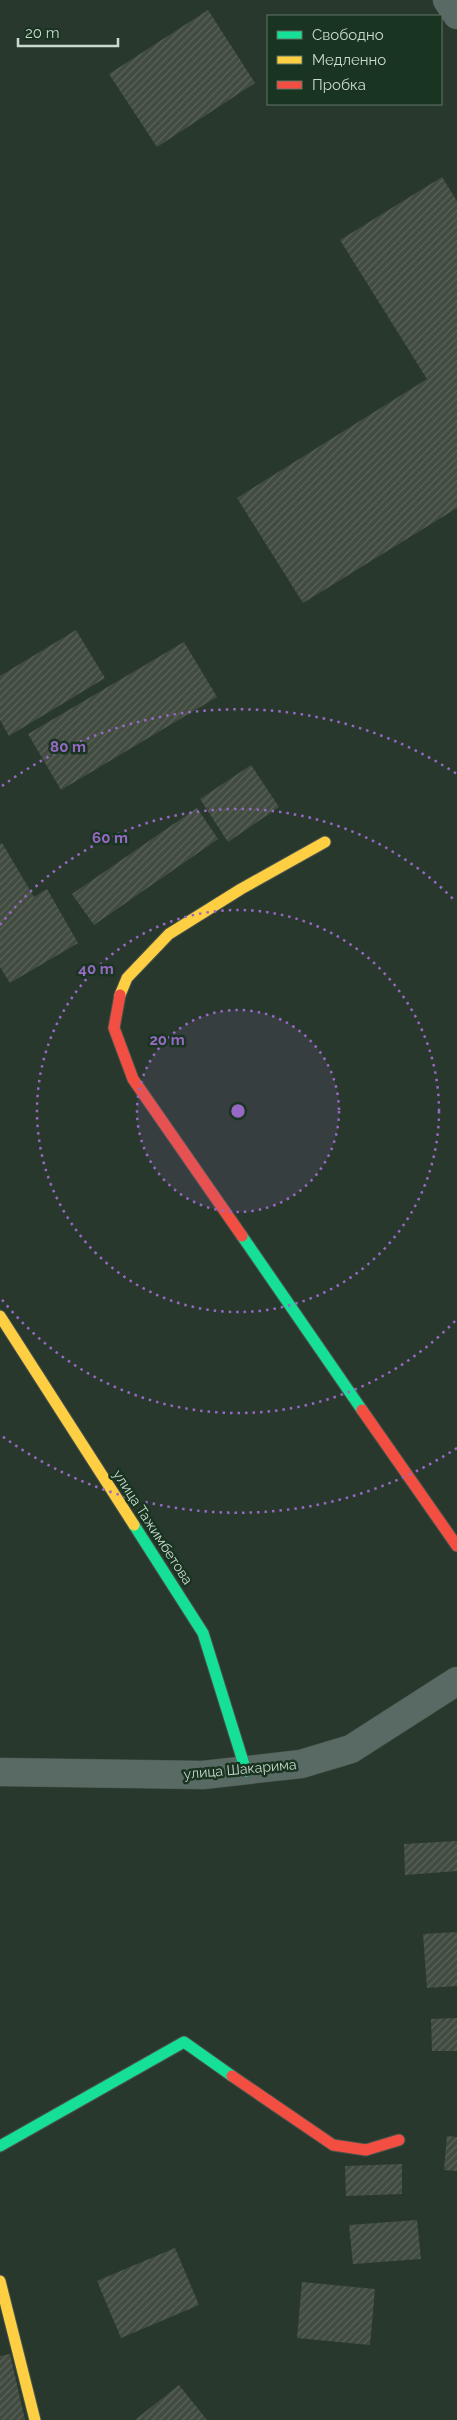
<svg xmlns="http://www.w3.org/2000/svg" width="457" height="2420" font-family="Raleway,sans-serif">
	<style>
		.building { fill: url(#building-hatch) }
		.lines { fill: none; stroke-linecap: round; stroke-linejoin: round }
		.street-casing { stroke: #48544b; stroke-width: 29 }
		.fast-casing { stroke: #48544b; stroke-width: 13 }
		.slow-casing { stroke: #48544b; stroke-width: 13 }
		.jam-casing { stroke: #48544b; stroke-width: 13 }
		.street { stroke: #596a64; stroke-width: 28 }
		.fast { stroke: #16e098; stroke-width: 11 }
		.slow { stroke: #ffcf43; stroke-width: 11 }
		.jam { stroke: #f24e42; stroke-width: 11 }
		.ring { fill: none; stroke: #9769c4; stroke-width: 2.5; stroke-dasharray: 2.5 5 }
		.labels { text-anchor: middle; stroke-width: 5; stroke-linejoin: round; paint-order: stroke }
		.street-label { font-size: 14px; fill: #cbdace; stroke: #193421 }
		.centre { fill: #9769c4; stroke: #193421; stroke-width: 2.5 }
		.ring-label { font-size: 15px; text-anchor: middle; font-weight: bold; fill: #9769c4; stroke: #193421; stroke-width: 5; stroke-linejoin: round; paint-order: stroke }
	</style>
	<defs>
		<pattern id="building-hatch" width="6" height="6" patternUnits="userSpaceOnUse" patternTransform="scale(1.25)"><rect width="6" height="6" fill="#414b40"/><path d="M-1 1l2-2M0 6l6-6M5 7l2-2" fill="none" stroke="#5b645a"/></pattern>
	</defs>
	<rect width="100%" height="100%" fill="#29382d"/>
	<!-- building -->
	<g class="building">
		<path d="M208,10L255,83L157,147L109,74Z"/>
		<path d="M442,177L457,201V508L303,603L237,498L427,379L340,240Z"/>
		<path d="M76,630L105,678L9,736L0,720V676Z"/>
		<path d="M184,642L217,697L61,790L28,734Z"/>
		<path d="M251,765L279,807L228,842L200,799Z"/>
		<path d="M197,808L218,839L94,925L72,894Z"/>
		<path d="M2,843L34,897L47,889L78,943L10,983L0,967V844Z"/>
		<path d="M457,1841V1871L405,1875L404,1844Z"/>
		<path d="M457,1932V1986L427,1988L423,1934Z"/>
		<path d="M457,2018V2051H432L431,2019Z"/>
		<path d="M447,2136L457,2137V2171L444,2170Z"/>
		<path d="M402,2164V2194L346,2196L345,2166Z"/>
		<path d="M417,2220L421,2259L353,2264L349,2225Z"/>
		<path d="M175,2248L199,2305L121,2338L97,2281Z"/>
		<path d="M302,2282L375,2289L370,2345L297,2338Z"/>
		<path d="M10,2354L25,2420H0V2356Z"/>
		<path d="M179,2385L207,2420H135Z"/>
	</g>
	<g class="lines">
		<!-- street casing -->
		<g class="street-casing">
			<g id="street">
				<path d="M447,0L457,15"/>
				<path d="M0,1772L203,1775L301,1764L351,1749L457,1681"/>
			</g>
		</g>
		<!-- fast casing -->
		<g class="fast-casing">
			<g id="fast">
				<path d="M242,1236L362,1410"/>
				<path d="M134,1525L203,1633L246,1771"/>
				<path d="M0,2146L184,2042L232,2076"/>
			</g>
		</g>
		<!-- slow casing -->
		<g class="slow-casing">
			<g id="slow">
				<path d="M120,995L127,978L169,934L241,889L325,842"/>
				<path d="M0,1316L134,1525"/>
				<path d="M0,2281L35,2420"/>
			</g>
		</g>
		<!-- jam casing -->
		<g class="jam-casing">
			<g id="jam">
				<path d="M120,995L114,1028L133,1079L242,1236"/>
				<path d="M362,1410L457,1546"/>
				<path d="M232,2076L333,2145L366,2150L399,2140"/>
			</g>
		</g>
		<!-- street -->
		<use href="#street" class="street"/>
		<!-- fast -->
		<use href="#fast" class="fast"/>
		<!-- slow -->
		<use href="#slow" class="slow"/>
		<!-- jam -->
		<use href="#jam" class="jam"/>
	</g>
	<!-- distance rings -->
	<circle cx="238" cy="1111" r="101" fill="#9769c4" fill-opacity=".12"/>
	<g class="ring">
		<circle cx="238" cy="1111" r="101"/>
		<circle cx="238" cy="1111" r="201"/>
		<path d="M455 1321A302 302 0 0 1 0 1297M0 925A302 302 0 0 1 455 901"/>
		<path d="M457 1448A402 402 0 0 1 2 1436M2 786A402 402 0 0 1 457 774"/>
	</g>
	<g class="labels">
		<!-- street labels -->
		<g class="street-label">
			<text transform="translate(153 1527) rotate(57)" y="5">улица Тажимбетова</text>
			<text transform="translate(240 1769) rotate(-5)" y="5">улица Шакарима</text>
		</g>
	</g>
	<circle cx="238" cy="1111" r="8" class="centre"/>
	<g class="ring-label">
		<text x="68" y="752">80 m</text>
		<text x="110" y="843">60 m</text>
		<text x="96" y="974">40 m</text>
		<text x="167" y="1045">20 m</text>
	</g>
	<!-- legend -->
	<rect x="267" y="15" width="175" height="90" fill="#193421" stroke="#607666"/>
	<rect x="277" y="31" width="25" height="8" fill="#16e098" stroke="#607666"/>
	<text x="312" y="40" font-size="15" fill="#cbdace">Свободно</text>
	<rect x="277" y="56" width="25" height="8" fill="#ffcf43" stroke="#607666"/>
	<text x="312" y="65" font-size="15" fill="#cbdace">Медленно</text>
	<rect x="277" y="81" width="25" height="8" fill="#f24e42" stroke="#607666"/>
	<text x="312" y="90" font-size="15" fill="#cbdace">Пробка</text>
	<!-- scale -->
	<path d="M18 38v8h100v-8" fill="none" stroke="#cbdace" stroke-width="2.5"/>
	<text x="25" y="38" font-size="15" fill="#cbdace" stroke="#193421" stroke-width="4" paint-order="stroke">20 m</text>
</svg>
